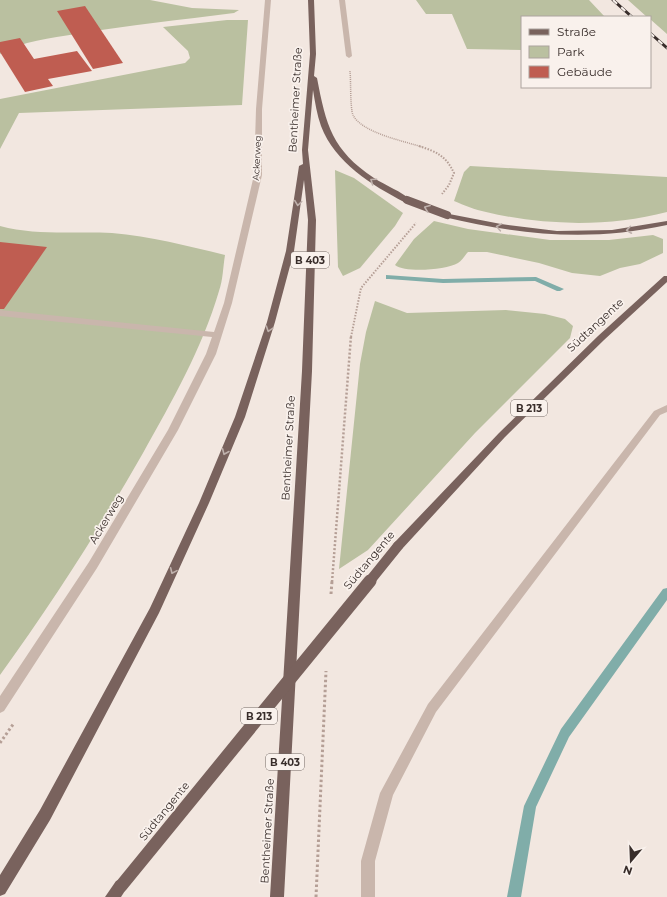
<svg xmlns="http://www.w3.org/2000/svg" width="667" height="897" font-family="Montserrat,sans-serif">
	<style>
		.green { fill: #bac0a0 }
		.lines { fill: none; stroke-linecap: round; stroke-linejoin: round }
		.stream { fill: #80ada9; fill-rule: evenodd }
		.building { fill: #bf5d51 }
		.path-far3 { stroke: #b59f96; stroke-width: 1.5; stroke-dasharray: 1 1; stroke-linecap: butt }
		.path-far2 { stroke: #b59f96; stroke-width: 2; stroke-dasharray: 1.5 1.5; stroke-linecap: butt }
		.path-far1 { stroke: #b59f96; stroke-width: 2.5; stroke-dasharray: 2 2; stroke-linecap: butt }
		.path { stroke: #b59f96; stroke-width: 3; stroke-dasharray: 2.5 2.5; stroke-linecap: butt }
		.service { fill: #c9b6ac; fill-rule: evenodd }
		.minor { fill: #c9b6ac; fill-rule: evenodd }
		.primary { fill: #79625d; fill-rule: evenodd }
		.rail-casing { stroke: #382d2a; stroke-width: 3 }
		.rail { stroke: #f9f1ec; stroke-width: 2; stroke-dasharray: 5.5; stroke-linecap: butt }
		.primary-bridge-far2 { stroke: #79625d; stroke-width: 8 }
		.primary-bridge-far1 { stroke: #79625d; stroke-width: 10 }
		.primary-bridge { stroke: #79625d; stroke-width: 13 }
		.oneway { stroke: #bfb1ac }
		.labels { text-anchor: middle; stroke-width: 3.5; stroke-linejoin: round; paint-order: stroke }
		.far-street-label { font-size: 9px; fill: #382d2a; stroke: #f9f1ec }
		.shield { fill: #f9f1ec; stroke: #726864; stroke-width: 1 }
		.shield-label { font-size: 10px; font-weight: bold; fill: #382d2a }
		.street-label { font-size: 11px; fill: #382d2a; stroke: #f9f1ec }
	</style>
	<rect width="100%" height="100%" fill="#f2e7e0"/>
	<!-- green -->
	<g class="green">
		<path d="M0,0H150L192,8L239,10L234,13C181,20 129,25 76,34C51,38 22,41 0,54Z"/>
		<path d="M416,0H589L605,17H522V50L467,49L452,14H426Z"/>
		<path d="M628,0H667V34L650,19V17H647Z"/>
		<path d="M227,20H248L242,105L19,113L0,149V99L185,63L190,58L188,51L163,27Z"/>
		<path d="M470,166L667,177V212C610,227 544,226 486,212C475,210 464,205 454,201L464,172Z"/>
		<path d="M335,170L354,178L403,213L395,226L360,268L343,276L338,267Z"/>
		<path d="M434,221L468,229L550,240H609L653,235L663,239V253L640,264L620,268L600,276L572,273L539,263L487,252H468C465,255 462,261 458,263C446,270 405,273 395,265L414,239Z"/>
		<path d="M0,226C37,236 74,231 112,233C150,236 188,246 225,255C223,267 223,280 219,291C202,349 172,401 143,453C99,530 52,603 0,675Z"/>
		<path d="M375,301L407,313L506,310L545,314L565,319L573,326L570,338L475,433L368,550L339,569L360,364L366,332Z"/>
	</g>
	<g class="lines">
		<!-- stream -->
		<g class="stream">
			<path d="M386,275L443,279L536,277L564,289L560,291H557L535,281L443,283L389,279H386Z"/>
			<path d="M667,588V600L569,737L536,807L521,897H507L524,806L561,729L663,589Z"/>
		</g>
	</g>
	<!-- building -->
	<g class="building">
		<path d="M85,6L123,63L93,69L57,11Z"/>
		<path d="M20,38L34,59L77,51L92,71L48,79L53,86L25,92L0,52V42Z"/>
		<path d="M0,242L47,247L4,309H0Z"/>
	</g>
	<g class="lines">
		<!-- path-far3 -->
		<path class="path-far3" d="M350,71C351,80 350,108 353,115C362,133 404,141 422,147"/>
		<!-- path-far2 -->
		<g class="path-far2">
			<path d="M419,146C437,152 446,156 454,173L449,185L442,194"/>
			<path d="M351,337L361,288L416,223"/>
		</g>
		<!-- path-far1 -->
		<path class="path-far1" d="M332,582L351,336"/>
		<!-- path -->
		<g class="path">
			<path d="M331,594L332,581"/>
			<path d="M0,743L14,723"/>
			<path d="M316,897L326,671"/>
		</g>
		<!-- service -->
		<g class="service">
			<path d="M339,0H345L352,56L349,58L346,56Z"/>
			<path d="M667,405V412L660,415L436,712L393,795L375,861V897H361V861L380,793L428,704L654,411Z"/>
		</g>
		<!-- minor -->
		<path class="minor" d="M265,0H271L262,109V175L232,303L216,354L178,430L97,568L4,711L0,713V696L89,562L168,430L206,354L212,337L0,316V310L214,332L224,303L254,175L256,109Z"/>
		<!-- primary -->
		<g class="primary">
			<path d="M308,0H314L316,54L314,76L317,78C326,125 332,150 374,178C385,185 402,192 411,200L407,202H404C372,185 335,163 321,126C317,115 315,102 313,90L308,150L316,220L312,371L284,897H270L302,371L308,220L304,180L294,251L275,322L245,417L209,503L159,613L50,820L5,894L0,896V875L40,810L150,608L199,503L235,417L267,322L286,251L299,166L303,164L302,150L310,54Z"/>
			<path d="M444,213L501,224L557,231L612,230L667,221V225C590,242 520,235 444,217Z"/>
			<path d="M664,276H667V282L604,340L505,437L402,549L398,550L394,549L392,546L394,543L499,433L598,336Z"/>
			<path d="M121,879L126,881L128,886L121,897H105L116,881Z"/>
		</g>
		<!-- rail casing -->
		<g class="rail-casing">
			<g id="rail">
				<path d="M613,0L632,17"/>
				<path d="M650,33L667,48"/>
			</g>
		</g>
		<!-- rail -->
		<use href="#rail" class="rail"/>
		<!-- primary-bridge-far2 -->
		<path class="primary-bridge-far2" d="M407,200L447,215"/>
		<!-- primary-bridge-far1 -->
		<path class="primary-bridge-far1" d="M369,582L398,546"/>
		<!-- primary-bridge -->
		<path class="primary-bridge" d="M121,886L370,581"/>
	</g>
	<!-- one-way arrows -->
	<defs><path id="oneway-chevron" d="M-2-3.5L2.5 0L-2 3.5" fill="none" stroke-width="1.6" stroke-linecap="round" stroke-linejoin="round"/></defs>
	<g class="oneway">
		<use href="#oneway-chevron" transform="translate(373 181) rotate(-145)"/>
		<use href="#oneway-chevron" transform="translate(298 203) rotate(98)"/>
		<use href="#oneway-chevron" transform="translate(427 208) rotate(-159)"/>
		<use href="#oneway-chevron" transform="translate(499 227) rotate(-170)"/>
		<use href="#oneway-chevron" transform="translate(629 230) rotate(172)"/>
		<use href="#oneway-chevron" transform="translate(269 329) rotate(108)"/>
		<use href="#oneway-chevron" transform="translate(225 452) rotate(113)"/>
		<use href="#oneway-chevron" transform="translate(173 571) rotate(114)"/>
	</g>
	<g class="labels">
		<!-- far-street labels -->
		<g class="far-street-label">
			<text transform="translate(257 158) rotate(-87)" y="3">Ackerweg</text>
		</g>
		<!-- shield labels -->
		<g class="shield">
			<rect x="291" y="252" width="38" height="16" rx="3"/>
			<rect x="511" y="400" width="36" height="16" rx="3"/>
			<rect x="241" y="708" width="36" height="16" rx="3"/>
			<rect x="266" y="754" width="38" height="16" rx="3"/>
		</g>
		<g class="shield-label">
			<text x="310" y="264">B 403</text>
			<text x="529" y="412">B 213</text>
			<text x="259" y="720">B 213</text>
			<text x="285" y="766">B 403</text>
		</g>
		<!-- street labels -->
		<g class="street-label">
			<text transform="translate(295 100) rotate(-87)" y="4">Bentheimer Straße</text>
			<text transform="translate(595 325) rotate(-43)" y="4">Südtangente</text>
			<text transform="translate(288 448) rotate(-87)" y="4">Bentheimer Straße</text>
			<text transform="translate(106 519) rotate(-59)" y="4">Ackerweg</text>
			<text transform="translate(369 560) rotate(-50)" y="4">Südtangente</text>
			<text transform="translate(164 811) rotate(-51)" y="4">Südtangente</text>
			<text transform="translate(267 831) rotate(-87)" y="4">Bentheimer Straße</text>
		</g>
	</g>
	<!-- legend -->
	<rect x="521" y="16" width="130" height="72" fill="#f9f1ec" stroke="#aca39e"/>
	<rect x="529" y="29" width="20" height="6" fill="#79625d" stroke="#aca39e"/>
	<text x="557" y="36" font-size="12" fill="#382d2a">Straße</text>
	<rect x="529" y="46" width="20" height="12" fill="#bac0a0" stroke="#aca39e"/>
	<text x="557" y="56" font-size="12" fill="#382d2a">Park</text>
	<rect x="529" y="66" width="20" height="12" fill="#bf5d51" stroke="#aca39e"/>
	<text x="557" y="76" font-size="12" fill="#382d2a">Gebäude</text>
	<!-- north arrow -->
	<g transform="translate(631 861) rotate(199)" stroke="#f9f1ec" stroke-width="3" paint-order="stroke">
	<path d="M0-3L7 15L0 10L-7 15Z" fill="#382d2a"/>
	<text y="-6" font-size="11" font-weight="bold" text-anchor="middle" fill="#382d2a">N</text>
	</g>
</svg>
